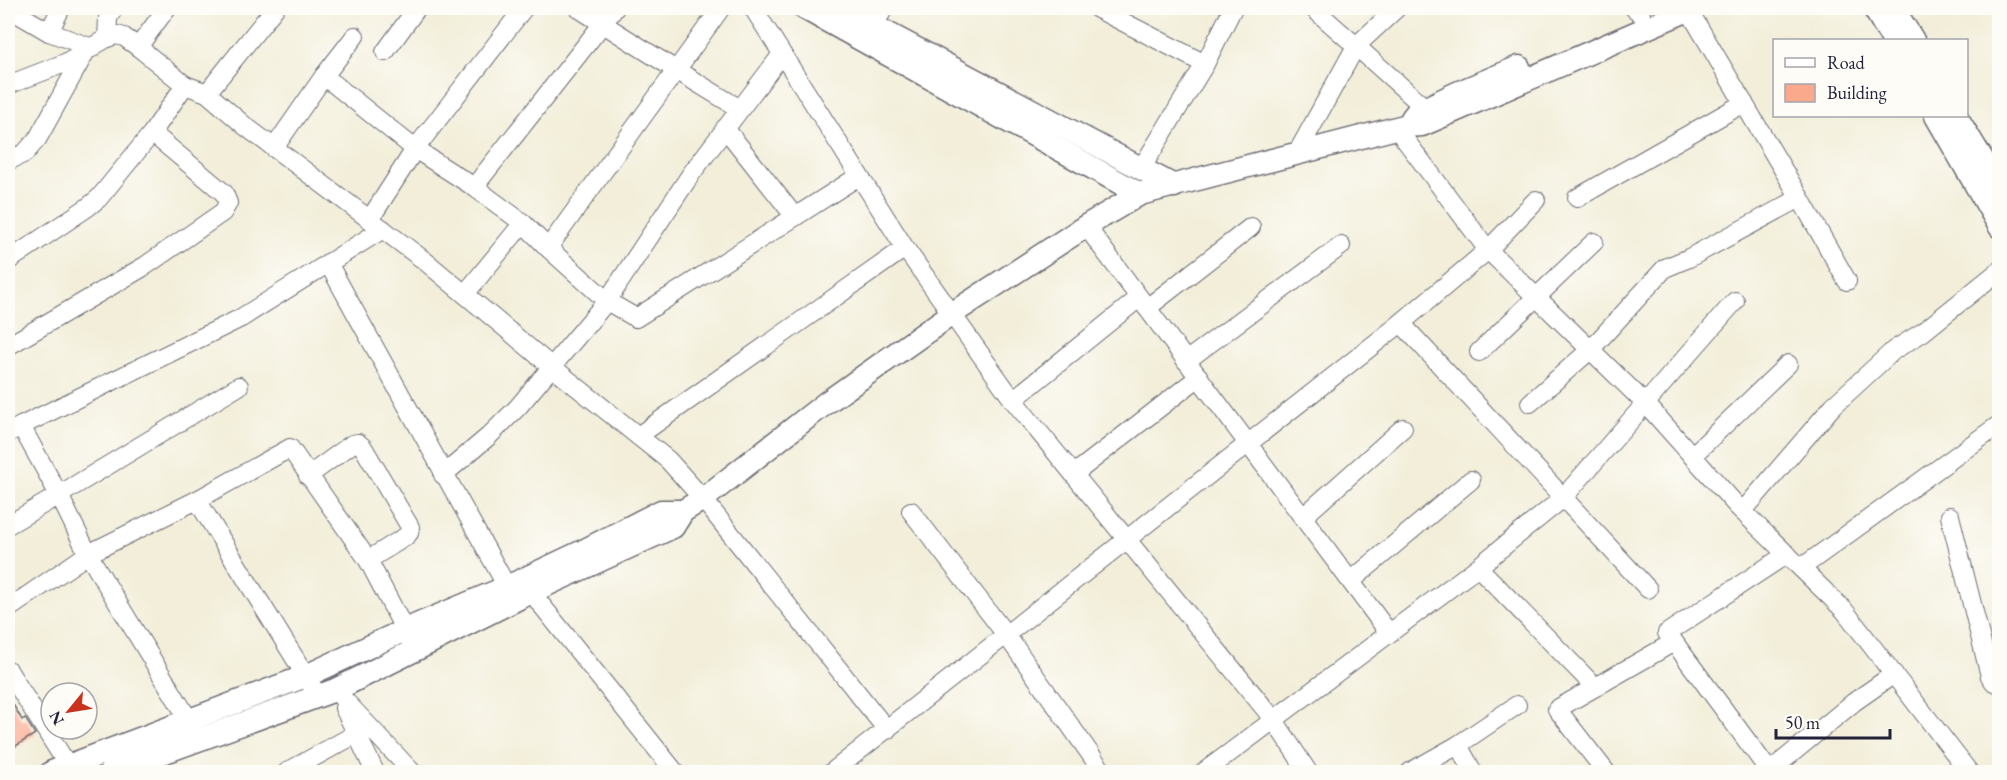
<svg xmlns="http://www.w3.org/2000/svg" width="2007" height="780" font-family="'EB Garamond',serif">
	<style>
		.building { fill: #fba98d }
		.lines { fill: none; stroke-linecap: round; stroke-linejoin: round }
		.minor-casing { stroke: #6b6972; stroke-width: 20 }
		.tertiary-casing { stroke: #6b6972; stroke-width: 25 }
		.minor { stroke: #fff; stroke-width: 18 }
		.tertiary { stroke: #fff; stroke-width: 22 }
	</style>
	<rect width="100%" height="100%" fill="#fdfcf7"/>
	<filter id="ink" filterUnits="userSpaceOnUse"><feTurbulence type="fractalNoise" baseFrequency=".0167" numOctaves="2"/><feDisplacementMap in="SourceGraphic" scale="12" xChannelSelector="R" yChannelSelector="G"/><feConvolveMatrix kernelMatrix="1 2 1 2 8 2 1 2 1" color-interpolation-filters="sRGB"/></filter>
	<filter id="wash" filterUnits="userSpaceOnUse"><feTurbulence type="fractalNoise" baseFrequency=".008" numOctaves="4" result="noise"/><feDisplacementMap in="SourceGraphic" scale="24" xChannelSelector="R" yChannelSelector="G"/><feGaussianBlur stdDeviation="1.35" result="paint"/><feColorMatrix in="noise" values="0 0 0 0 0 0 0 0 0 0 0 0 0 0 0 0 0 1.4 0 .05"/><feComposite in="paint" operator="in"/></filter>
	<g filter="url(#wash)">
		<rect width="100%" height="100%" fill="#f2eed9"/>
		<g id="blocks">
			<!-- building -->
			<path class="building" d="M8,696L22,720L25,718L35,734L8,751Z"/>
		</g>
	</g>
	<g filter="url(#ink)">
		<use href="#blocks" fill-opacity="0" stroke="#6b6972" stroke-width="1.5"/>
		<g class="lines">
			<!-- minor casing -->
			<g class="minor-casing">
				<g id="minor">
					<path d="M8,8L49,32L92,48"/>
					<path d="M578,8L676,70L740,109"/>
					<path d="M753,8L905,248L1013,400L1274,720L1308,772"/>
					<path d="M1096,8L1205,64"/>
					<path d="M1397,8L1356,46L1434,116"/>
					<path d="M1634,8L1641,14"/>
					<path d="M1688,9L1800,198L1847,281"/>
					<path d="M49,32L61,8"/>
					<path d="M868,36L884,8"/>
					<path d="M107,38L108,18L114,8"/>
					<path d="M385,52L417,8"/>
					<path d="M782,54L691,174L607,301L636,318L859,176"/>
					<path d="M324,76L415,149L474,187"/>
					<path d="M8,85L65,63L107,38L117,35L124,37L138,47L167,8"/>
					<path d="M185,85L207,93L245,126L425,261L552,367L668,460L703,499L887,730"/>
					<path d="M207,93L275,8"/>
					<path d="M725,128L795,217"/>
					<path d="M274,148L324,76L355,36"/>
					<path d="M1296,155L1356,46L1313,8"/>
					<path d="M8,161L25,153L38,138L86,51"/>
					<path d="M1141,169L1205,64L1233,8"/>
					<path d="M1577,198L1744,103"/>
					<path d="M1536,200L1488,250L1646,404L1737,506L1844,610L1969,772"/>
					<path d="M370,219L415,149L524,8"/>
					<path d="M1086,226L1389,633"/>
					<path d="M548,248L523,223L474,187L615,8"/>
					<path d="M8,261L88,207L99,198L152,133"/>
					<path d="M328,263L512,596"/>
					<path d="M465,294L523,223"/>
					<path d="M1147,308L1251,227"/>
					<path d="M1401,323L1648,589"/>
					<path d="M8,346L145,266L223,212L228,203L224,193L152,133L185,85L138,47"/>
					<path d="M1479,352L1594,242"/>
					<path d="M1186,361L1341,246"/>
					<path d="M1013,400L1139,298"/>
					<path d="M1530,403L1590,350L1665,268L1689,258L1800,198"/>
					<path d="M21,426L241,318L383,229"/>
					<path d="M8,433L21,426L59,495L239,386"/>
					<path d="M638,436L905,248"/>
					<path d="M1692,456L1788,364"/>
					<path d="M1074,474L1199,377"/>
					<path d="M443,475L489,436L518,407L607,301L548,248L721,8"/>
					<path d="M308,476L352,444L358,443L363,447L410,527L409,533L405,537L368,560"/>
					<path d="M197,500L312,686"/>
					<path d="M911,511L1007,636L1103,772"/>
					<path d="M1743,511L1833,406L1894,350L1923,332L2000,270"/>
					<path d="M1950,516L1990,676L1994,682L2000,684"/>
					<path d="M1303,517L1403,428"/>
					<path d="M8,525L59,495L88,554L197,500L290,448L368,560L410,640"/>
					<path d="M1478,567L1595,687"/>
					<path d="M1801,568L2000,424"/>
					<path d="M1351,581L1471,480"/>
					<path d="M531,592L675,772"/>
					<path d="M8,609L88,554L195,730"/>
					<path d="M1674,642L1770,772"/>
					<path d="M8,670L72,772"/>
					<path d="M335,690L412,772"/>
					<path d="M344,708L375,772"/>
					<path d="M1458,745L1517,705"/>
					<path d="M287,772L356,734"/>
					<path d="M832,772L1401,323L1488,250L1397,129"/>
					<path d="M1204,772L1478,567L1562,499L1735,301"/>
					<path d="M1410,772L1458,745L1473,772"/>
					<path d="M1606,772L1557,709L1674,642L1667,633L1787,554"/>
					<path d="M1769,772L1854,702L1894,674"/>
				</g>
			</g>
			<!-- tertiary casing -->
			<g class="tertiary-casing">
				<g id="tertiary">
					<path d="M804,8L1140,194"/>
					<path d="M840,8L1174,186"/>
					<path d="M1874,8L1893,40"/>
					<path d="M1893,8L1913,40"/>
					<path d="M1936,116L2000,227"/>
					<path d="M1956,116L2000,188"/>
					<path d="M1412,118L1416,113L1457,93L1519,67"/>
					<path d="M52,772L306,676L405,630L507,587L581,552L661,511H683"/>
					<path d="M110,772L335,690L531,592L673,527L683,511L703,499L826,403L953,313L1086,226L1140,194L1404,126L1422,125L1693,8"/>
				</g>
			</g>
			<!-- minor -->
			<use href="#minor" class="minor"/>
			<!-- tertiary -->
			<use href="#tertiary" class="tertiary"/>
		</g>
	</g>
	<!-- margin -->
	<rect width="2007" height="780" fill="none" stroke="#fdfcf7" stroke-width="30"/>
	<!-- legend -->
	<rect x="1773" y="39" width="195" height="78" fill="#fdfcf7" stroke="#a5a5ac" stroke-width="1.5"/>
	<rect x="1785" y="58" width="30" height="9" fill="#ffffff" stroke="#a5a5ac" stroke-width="1.5"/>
	<text x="1827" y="69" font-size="18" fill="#22223b">Road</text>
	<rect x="1785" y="84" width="30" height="18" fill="#fba98d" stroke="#a5a5ac" stroke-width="1.5"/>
	<text x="1827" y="99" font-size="18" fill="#22223b">Building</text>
	<!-- north arrow -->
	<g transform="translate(69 711) rotate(240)"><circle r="28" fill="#fdfcf7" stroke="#a5a5ac" stroke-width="1.5"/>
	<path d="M0-4.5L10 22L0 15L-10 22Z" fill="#c8321e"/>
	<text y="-9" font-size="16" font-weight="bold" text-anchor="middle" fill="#22223b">N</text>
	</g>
	<!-- scale -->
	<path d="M1776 729v9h114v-9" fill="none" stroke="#22223b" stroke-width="3"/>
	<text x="1785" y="729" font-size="18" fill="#22223b" stroke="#fdfcf7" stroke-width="4.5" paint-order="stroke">50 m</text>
</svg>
